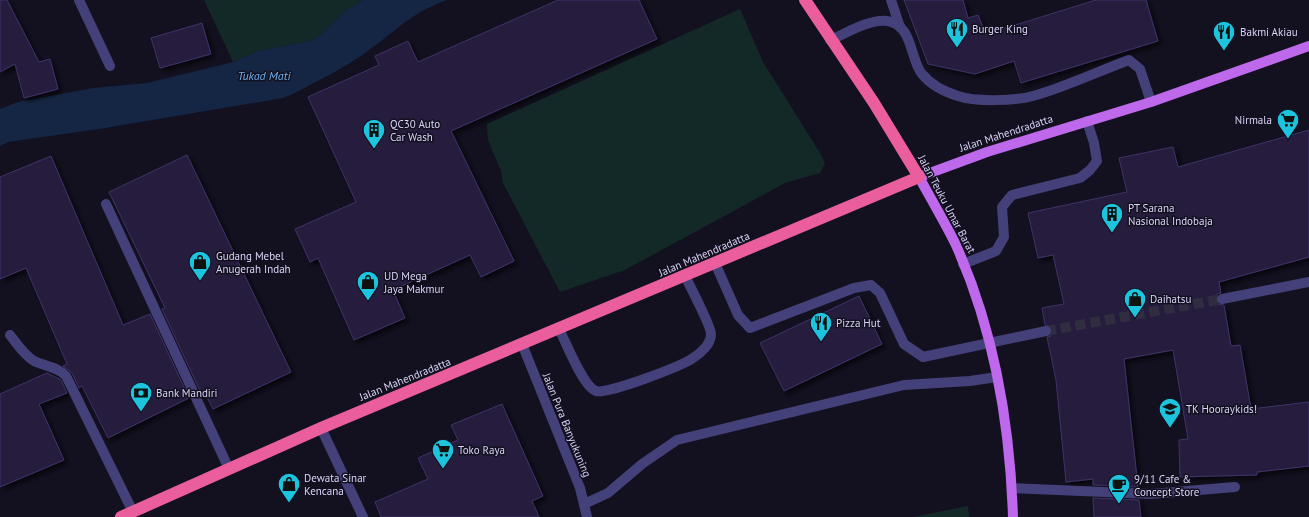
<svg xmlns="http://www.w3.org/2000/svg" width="1309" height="517" font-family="'PT Sans',sans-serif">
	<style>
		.green { fill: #132928 }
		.water { fill: #152644 }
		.building { fill: #251e3e; stroke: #3f3367; filter: url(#shadow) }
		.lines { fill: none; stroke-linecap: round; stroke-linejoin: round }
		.minor-tunnel { stroke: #312d40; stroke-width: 10; stroke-dasharray: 10 5; stroke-linecap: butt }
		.minor { stroke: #444079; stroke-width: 10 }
		.major { stroke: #be68ec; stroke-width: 10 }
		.highway { stroke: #ea5e9d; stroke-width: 12 }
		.labels { text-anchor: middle; stroke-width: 3; stroke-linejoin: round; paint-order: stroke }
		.poi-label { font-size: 11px; fill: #d9d4f9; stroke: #13101f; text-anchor: start }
		.street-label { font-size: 11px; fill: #d9d4f9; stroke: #13101f }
		.water-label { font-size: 12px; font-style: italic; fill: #6eafec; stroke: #13101f }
	</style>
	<defs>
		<filter id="shadow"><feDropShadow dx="3.5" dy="3.5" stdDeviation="2" flood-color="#0009"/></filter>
	</defs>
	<rect width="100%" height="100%" fill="#13101f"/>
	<!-- green -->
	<g class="green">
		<path d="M204,0H363L345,11L320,35L310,41L258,51L233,62Z"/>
		<path d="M740,9L763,62L820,153L825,163L820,173L785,183L625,270L560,292L503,183L501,171L488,140L487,124Z"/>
		<path d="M968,506L969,517H913Z"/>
	</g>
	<!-- water -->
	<path class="water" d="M363,0H447C410,13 395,32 365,53C343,69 317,81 293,94L283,98L99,129L8,142L0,146V109L18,102L93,88L147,83L233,62L258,51L310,41L320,35L345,11Z"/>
	<!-- building -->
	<g class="building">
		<path d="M0,0H7L39,62L50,59L58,89L24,98L15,64L0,72Z"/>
		<path d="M558,0H639L657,39L451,131L514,261L481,277L470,255L393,290L405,318L354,340L318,258L310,262L295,229L356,202L308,97L379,65L375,56L408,41L418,62Z"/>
		<path d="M904,0H963L968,18L978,15L986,34L1096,0H1146L1158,41L1021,83L1014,61L975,74L928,64Z"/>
		<path d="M202,23L211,54L160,68L151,38Z"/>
		<path d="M1309,130V257L1219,282L1221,293L1217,294L1216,300L1217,304L1224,305L1231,346L1240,345L1251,409L1309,402V466L1257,472V475L1180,477L1179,440L1188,439L1173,350L1124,359L1138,487L1093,485V479L1066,482L1056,380L1047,337L1051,336L1052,330L1051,326L1045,325L1042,308L1064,304L1053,255L1038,258L1028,213L1127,192L1119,158L1173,147L1178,167Z"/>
		<path d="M187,155L291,372L213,409L204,391L201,393L162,309L165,308L109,192Z"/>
		<path d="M51,156L123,325L150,314L189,398L108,438L82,386L79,388L72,373L63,366L67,364L26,268L0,279V177Z"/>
		<path d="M859,296L882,344L784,391L760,343Z"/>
		<path d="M47,373L61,380L67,393L39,404L64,460L0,487V394Z"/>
		<path d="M502,404L543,496L532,501L539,517H381L375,502L428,479L418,458L458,440L451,425Z"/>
		<path d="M1093,498L1139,500L1141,517H1094Z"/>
	</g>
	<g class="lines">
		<!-- minor-tunnel -->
		<path class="minor-tunnel" d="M1046,331L1222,299"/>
		<!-- minor -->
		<g class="minor">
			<path d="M79,0L110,66"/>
			<path d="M891,0L900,27"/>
			<path d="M830,40C847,33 869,19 887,21C913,24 910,60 922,74C931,85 945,92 958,96C975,102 1015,101 1033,96C1063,88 1099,71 1129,60L1140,69L1151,102"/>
			<path d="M106,204L229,469"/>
			<path d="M715,263L738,315L750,328L854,288L871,285L880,293L904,344L923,357L1046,331"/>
			<path d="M963,264L996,251L1004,237L1002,207L1012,195L1080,178L1090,170L1097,161L1094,143L1087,121"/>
			<path d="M1222,299L1309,282"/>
			<path d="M559,329C566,342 583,387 596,391C606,395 682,366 693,358C701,353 711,344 711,334C711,326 690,286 685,276"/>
			<path d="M10,335C17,344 24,355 34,361C44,366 58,367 66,376L133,512"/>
			<path d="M522,344L580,488L587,517"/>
			<path d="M321,428L363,517"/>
			<path d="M1012,488L1151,494L1235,487"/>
			<path d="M584,504L608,493L642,464L677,440L904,385L970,381L997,377"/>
		</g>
		<!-- major -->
		<path class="major" d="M1013,517C1010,424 994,329 955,243C944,221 931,199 919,177L987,152L1151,102L1309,46"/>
		<!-- highway -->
		<path class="highway" d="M121,517L321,428L919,177L874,103L805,0"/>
	</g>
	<!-- icons -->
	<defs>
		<g id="restaurant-pin" transform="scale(1.15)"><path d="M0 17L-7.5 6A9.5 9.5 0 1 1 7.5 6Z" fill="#1cc4dd" stroke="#13101f"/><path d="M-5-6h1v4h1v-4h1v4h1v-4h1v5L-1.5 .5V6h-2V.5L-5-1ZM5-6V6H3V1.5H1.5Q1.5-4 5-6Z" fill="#111"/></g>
		<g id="supermarket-pin" transform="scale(1.15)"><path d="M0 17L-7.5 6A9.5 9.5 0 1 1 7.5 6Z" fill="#1cc4dd" stroke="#13101f"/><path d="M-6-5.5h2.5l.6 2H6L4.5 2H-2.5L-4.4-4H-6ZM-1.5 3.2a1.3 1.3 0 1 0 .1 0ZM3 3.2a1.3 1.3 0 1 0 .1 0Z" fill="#111"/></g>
		<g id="building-pin" transform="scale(1.15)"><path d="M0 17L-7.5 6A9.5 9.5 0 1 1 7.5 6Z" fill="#1cc4dd" stroke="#13101f"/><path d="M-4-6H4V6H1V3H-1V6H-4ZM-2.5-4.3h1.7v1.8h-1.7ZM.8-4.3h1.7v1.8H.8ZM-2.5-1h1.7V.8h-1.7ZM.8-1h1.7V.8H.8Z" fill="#111"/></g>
		<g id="shop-pin" transform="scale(1.15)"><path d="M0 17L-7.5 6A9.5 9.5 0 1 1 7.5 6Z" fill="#1cc4dd" stroke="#13101f"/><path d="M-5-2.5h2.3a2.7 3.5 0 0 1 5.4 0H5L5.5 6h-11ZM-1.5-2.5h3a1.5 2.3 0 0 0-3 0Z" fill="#111"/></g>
		<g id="bank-pin" transform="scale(1.15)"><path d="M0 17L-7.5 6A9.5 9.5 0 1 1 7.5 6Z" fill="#1cc4dd" stroke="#13101f"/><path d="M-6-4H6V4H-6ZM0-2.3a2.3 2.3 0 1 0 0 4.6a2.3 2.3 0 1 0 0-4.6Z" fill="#111"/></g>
		<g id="school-pin" transform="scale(1.15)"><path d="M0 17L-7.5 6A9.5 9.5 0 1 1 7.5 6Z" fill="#1cc4dd" stroke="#13101f"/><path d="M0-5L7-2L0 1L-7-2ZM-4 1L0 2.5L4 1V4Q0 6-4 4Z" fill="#111"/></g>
		<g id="cafe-pin" transform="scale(1.15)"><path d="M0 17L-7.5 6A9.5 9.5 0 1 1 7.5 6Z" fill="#1cc4dd" stroke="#13101f"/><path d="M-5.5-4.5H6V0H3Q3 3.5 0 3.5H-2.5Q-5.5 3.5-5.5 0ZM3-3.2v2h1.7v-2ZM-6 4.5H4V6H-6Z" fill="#111"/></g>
	</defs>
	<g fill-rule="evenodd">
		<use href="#restaurant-pin" x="957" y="29"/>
		<use href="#restaurant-pin" x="1224" y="32"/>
		<use href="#supermarket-pin" x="1288" y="120"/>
		<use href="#building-pin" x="374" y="130"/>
		<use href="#building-pin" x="1112" y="214"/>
		<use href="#shop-pin" x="200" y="262"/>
		<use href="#shop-pin" x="368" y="282"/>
		<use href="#shop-pin" x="1135" y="299"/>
		<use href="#restaurant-pin" x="821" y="323"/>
		<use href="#bank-pin" x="141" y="393"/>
		<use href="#school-pin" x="1170" y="409"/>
		<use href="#supermarket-pin" x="443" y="450"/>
		<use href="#shop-pin" x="289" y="484"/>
		<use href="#cafe-pin" x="1119" y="485"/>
	</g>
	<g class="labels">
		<!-- poi labels -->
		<g class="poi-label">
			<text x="972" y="33">Burger King</text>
			<text x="1240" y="36">Bakmi Akiau</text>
			<text x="1272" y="124" text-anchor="end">Nirmala</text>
			<text x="390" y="128">QC30 Auto<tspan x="390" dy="13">Car Wash</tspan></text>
			<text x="1128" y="212">PT Sarana<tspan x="1128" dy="13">Nasional Indobaja</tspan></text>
			<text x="216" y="260">Gudang Mebel<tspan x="216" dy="13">Anugerah Indah</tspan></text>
			<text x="384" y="280">UD Mega<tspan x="384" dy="13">Jaya Makmur</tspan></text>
			<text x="1150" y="303">Daihatsu</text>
			<text x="836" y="327">Pizza Hut</text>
			<text x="156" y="397">Bank Mandiri</text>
			<text x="1186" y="413">TK Hooraykids!</text>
			<text x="458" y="454">Toko Raya</text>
			<text x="304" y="482">Dewata Sinar<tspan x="304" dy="13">Kencana</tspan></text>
			<text x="1134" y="483">9/11 Cafe &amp;<tspan x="1134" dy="13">Concept Store</tspan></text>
		</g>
		<!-- street labels -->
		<g class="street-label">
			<text transform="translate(1006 133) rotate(-18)" y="4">Jalan Mahendradatta</text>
			<text transform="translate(947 204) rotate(62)" y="4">Jalan Teuku Umar Barat</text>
			<text transform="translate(704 254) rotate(-23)" y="4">Jalan Mahendradatta</text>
			<text transform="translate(405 379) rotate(-22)" y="4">Jalan Mahendradatta</text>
			<text transform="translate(567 425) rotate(68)" y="4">Jalan Pura Banyukuning</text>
		</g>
		<!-- water labels -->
		<g class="water-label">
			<text x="264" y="80">Tukad Mati</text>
		</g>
	</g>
</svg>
